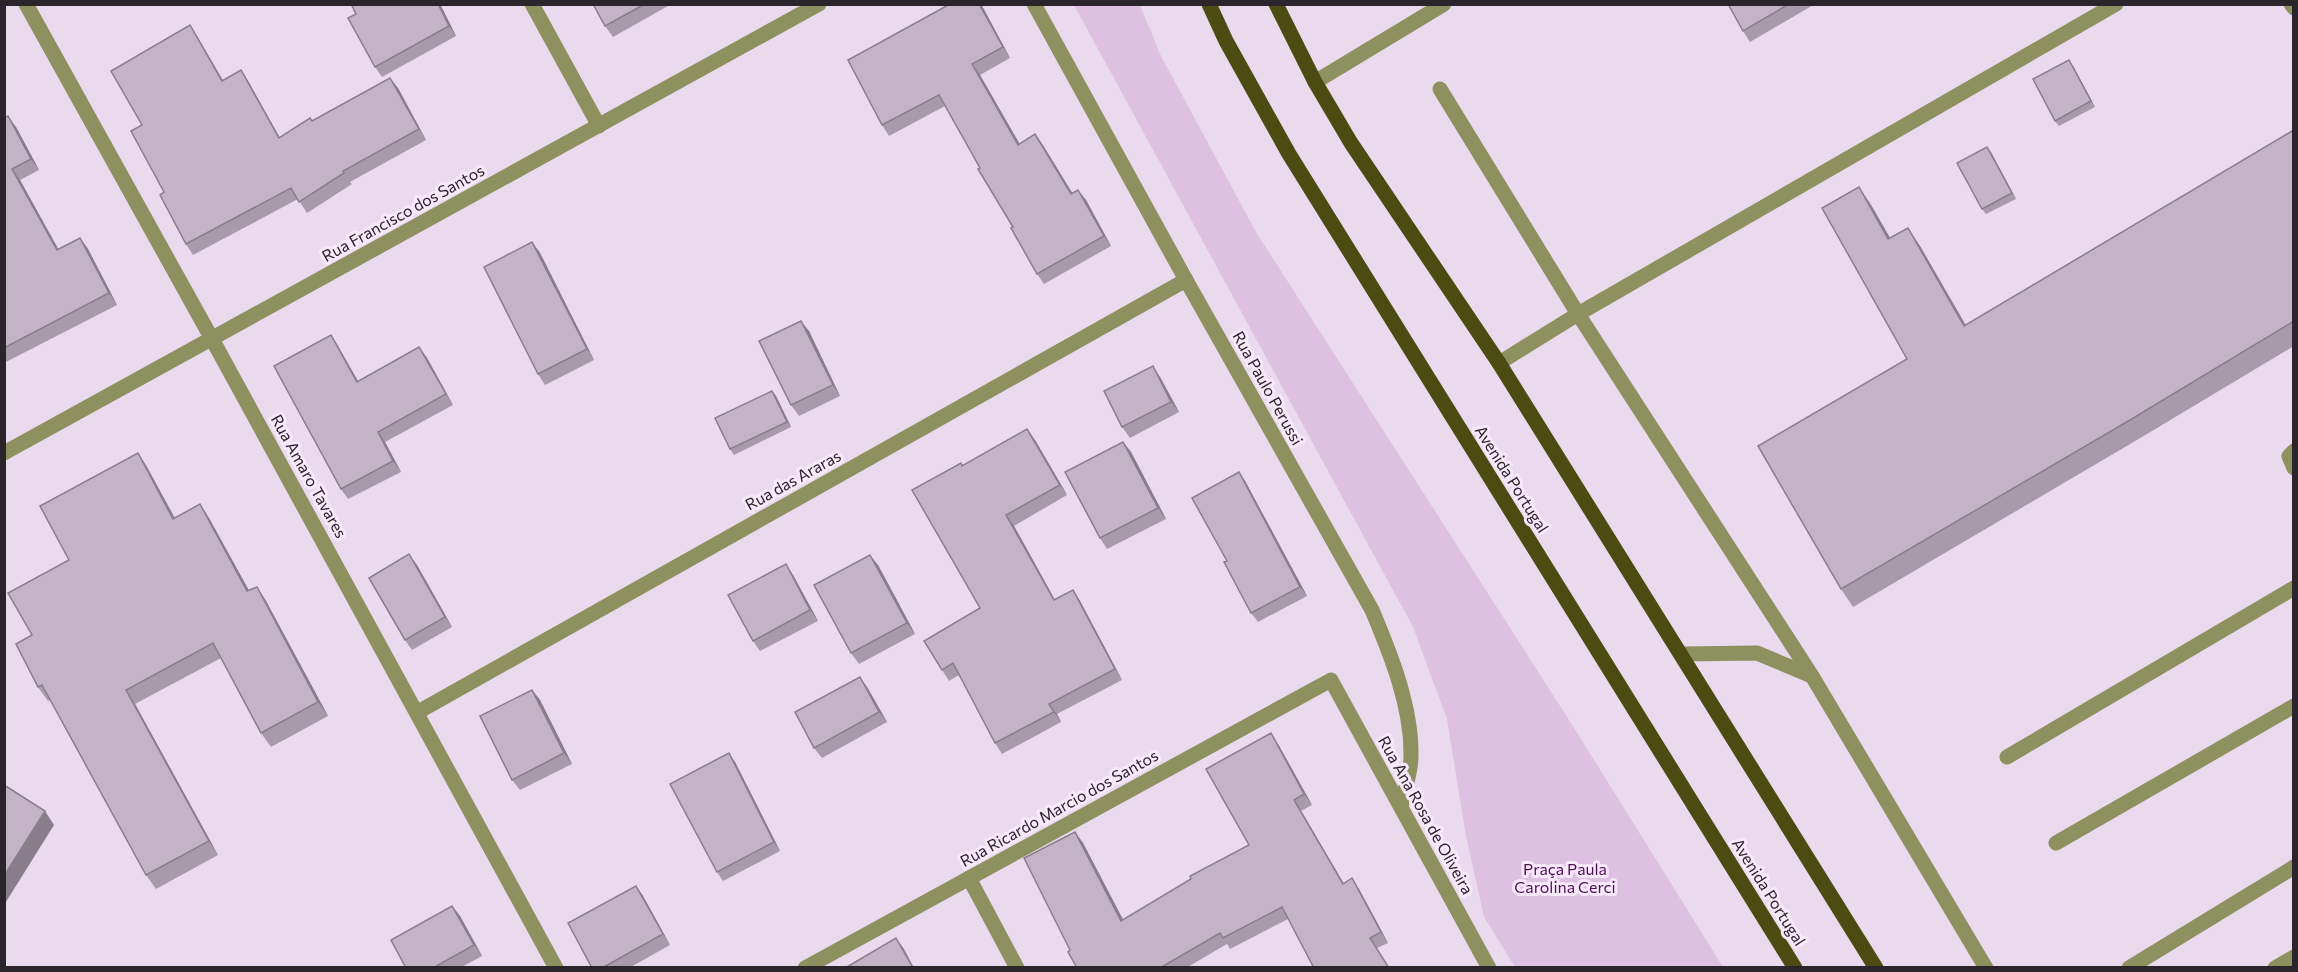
<svg xmlns="http://www.w3.org/2000/svg" width="2298" height="972" font-family="Commissioner,sans-serif">
	<style>
		.green { fill: #dec0e3 }
		.lines { fill: none; stroke-linecap: round; stroke-linejoin: round }
		.minor { stroke: #8d905f; stroke-width: 15 }
		.major { stroke: #4a4c11; stroke-width: 15 }
		.wall { fill: #a89ba9 }
		.shaded-wall { fill: #887e8a }
		.building { fill: #c3b4c5; stroke: #887e8a; stroke-width: 1.5 }
		.labels { text-anchor: middle; stroke-width: 6; stroke-linejoin: round; paint-order: stroke }
		.street-label { font-size: 16px; fill: #2a242b; stroke: #f7e8fa }
		.park-label { font-size: 16px; fill: #4d1356; stroke: #f7e8fa }
	</style>
	<rect width="100%" height="100%" fill="#eadaed"/>
	<!-- green -->
	<path class="green" d="M1074,5H1140L1161,56L1256,232L1571,723L1723,967H1515L1484,917L1466,836L1447,719L1413,627Z"/>
	<g class="lines">
		<!-- minor -->
		<g class="minor">
			<path d="M26,4L212,339L556,968"/>
			<path d="M532,4L599,126"/>
			<path d="M1034,4L1186,280L1372,610C1391,655 1412,707 1411,757C1411,773 1404,791 1401,807"/>
			<path d="M2291,4L2294,8"/>
			<path d="M1315,82L1444,4"/>
			<path d="M1440,89L1578,314L1812,676L1986,968"/>
			<path d="M1499,363L1578,314L2116,4"/>
			<path d="M2294,451L2289,456L2294,468"/>
			<path d="M4,453L819,4"/>
			<path d="M1681,654L1757,653L1812,676"/>
			<path d="M418,712L1186,280"/>
			<path d="M2007,757L2294,588"/>
			<path d="M2056,843L2294,706"/>
			<path d="M969,878L1017,968"/>
			<path d="M805,968L1331,680L1489,968"/>
			<path d="M2129,968L2294,867"/>
			<path d="M2275,968L2294,957"/>
		</g>
		<!-- major -->
		<g class="major">
			<path d="M1209,4L1226,41L1289,154L1795,968"/>
			<path d="M1276,4L1315,82L1351,143L1499,363L1876,968"/>
		</g>
	</g>
	<!-- wall -->
	<g class="wall">
		<path d="M440,4L456,36L382,77L375,67L356,14Z"/>
		<path d="M593,4H667L668,6L613,37L605,26Z"/>
		<path d="M981,4L1010,58L980,75L1019,144L1035,134L1072,193L1086,200L1111,246L1044,284L1037,274L1013,227L945,106L889,136L882,125Z"/>
		<path d="M1728,4H1815L1750,42L1743,31Z"/>
		<path d="M197,36L223,80L241,70L248,81L280,138L312,121L398,88L426,140L350,182L352,184L307,213L298,199L193,255L186,244L142,125Z"/>
		<path d="M2073,66L2095,107L2059,126L2055,121Z"/>
		<path d="M4,118L16,127L39,170L20,180L58,250L80,238L88,249L117,305L4,363Z"/>
		<path d="M2294,133V346L2142,437L1853,607L1841,589L1907,359L1859,187L1871,205L1890,238L1920,246L1966,325Z"/>
		<path d="M1987,147L2016,199L1986,214L1982,209Z"/>
		<path d="M532,242L540,253L594,360L545,385L538,374Z"/>
		<path d="M809,331L840,396L799,416L791,405Z"/>
		<path d="M331,335L338,346L358,381L419,347L427,358L453,405L385,442L401,472L348,499L341,489Z"/>
		<path d="M1160,377L1179,412L1130,438L1122,427Z"/>
		<path d="M772,391L776,396L791,427L734,455L730,449Z"/>
		<path d="M1035,440L1067,495L1014,526L1055,600L1073,590L1080,601L1122,680L1057,714L1061,722L1002,754L995,743L959,675L949,681L942,670L980,608L963,466Z"/>
		<path d="M1123,442L1131,452L1166,519L1107,549L1100,538Z"/>
		<path d="M138,453L147,467L175,518L200,504L209,518L249,591L257,587L266,601L328,716L271,747L261,733L221,658L135,704L218,855L156,889L146,875L50,700L48,701L38,687L32,635L69,560Z"/>
		<path d="M1239,472L1245,481L1307,596L1258,622L1251,613L1227,561Z"/>
		<path d="M417,565L452,627L412,650L405,640Z"/>
		<path d="M878,565L915,634L859,664L851,653Z"/>
		<path d="M793,575L818,621L760,651L753,641Z"/>
		<path d="M867,687L887,722L822,758L814,748Z"/>
		<path d="M532,690L540,700L572,764L520,790L512,780Z"/>
		<path d="M1278,744L1312,805L1301,811L1343,883L1359,889L1388,943L1377,948L1288,919L1230,949L1227,944L1186,968H1077L1070,950L1075,832L1083,843L1123,920L1249,845Z"/>
		<path d="M735,762L780,851L723,881L717,872Z"/>
		<path d="M636,886L643,896L670,945L629,968H592Z"/>
		<path d="M452,906L460,916L482,956L460,968H406Z"/>
	</g>
	<!-- shaded-wall -->
	<g class="shaded-wall">
		<path d="M438,4H440L456,36L449,26Z"/>
		<path d="M979,4H981L1010,58L1003,47Z"/>
		<path d="M190,25L197,36L229,92L222,81Z"/>
		<path d="M2069,60L2073,66L2095,107L2091,101Z"/>
		<path d="M972,64L980,75L1026,155L1018,145Z"/>
		<path d="M241,70L248,81L286,149L279,138Z"/>
		<path d="M390,78L398,88L426,140L419,129Z"/>
		<path d="M8,116L16,127L39,170L31,159Z"/>
		<path d="M1035,134L1043,145L1079,204L1071,194Z"/>
		<path d="M1987,147L1991,152L2016,199L2012,193Z"/>
		<path d="M12,169L20,180L65,261L57,250Z"/>
		<path d="M1859,187L1871,205L1901,257L1888,239Z"/>
		<path d="M1078,190L1086,200L1111,246L1104,236Z"/>
		<path d="M1908,228L1920,246L1976,344L1964,326Z"/>
		<path d="M80,238L88,249L117,305L109,293Z"/>
		<path d="M532,242L540,253L594,360L587,349Z"/>
		<path d="M801,321L809,331L840,396L833,385Z"/>
		<path d="M331,335L338,346L364,392L357,382Z"/>
		<path d="M419,347L427,358L453,405L446,394Z"/>
		<path d="M1153,366L1160,377L1179,412L1171,402Z"/>
		<path d="M772,391L776,396L791,427L787,422Z"/>
		<path d="M1027,429L1035,440L1067,495L1060,485Z"/>
		<path d="M378,432L385,442L401,472L393,461Z"/>
		<path d="M1123,442L1131,452L1166,519L1158,508Z"/>
		<path d="M138,453L147,467L182,532L173,519Z"/>
		<path d="M1239,472L1245,481L1307,596L1300,587Z"/>
		<path d="M200,504L209,518L257,605L247,591Z"/>
		<path d="M1006,515L1014,526L1061,611L1054,600Z"/>
		<path d="M409,554L417,565L452,627L445,617Z"/>
		<path d="M870,555L878,565L915,634L907,623Z"/>
		<path d="M786,564L793,575L818,621L810,610Z"/>
		<path d="M257,587L266,601L328,716L318,702Z"/>
		<path d="M1073,590L1080,601L1122,680L1115,669Z"/>
		<path d="M860,677L867,687L887,722L879,712Z"/>
		<path d="M126,690L135,704L218,855L209,841Z"/>
		<path d="M532,690L540,700L572,764L564,753Z"/>
		<path d="M1049,704L1057,714L1061,722L1054,712Z"/>
		<path d="M1271,733L1278,744L1312,805L1304,794Z"/>
		<path d="M729,753L735,762L780,851L774,842Z"/>
		<path d="M1294,800L1301,811L1350,894L1343,884Z"/>
		<path d="M45,811L54,825L4,905V876Z"/>
		<path d="M1075,832L1083,843L1129,931L1121,921Z"/>
		<path d="M1352,878L1359,889L1388,943L1381,932Z"/>
		<path d="M636,886L643,896L670,945L663,934Z"/>
		<path d="M452,906L460,916L482,956L474,945Z"/>
		<path d="M896,938L904,949L914,968H913Z"/>
	</g>
	<!-- building -->
	<g class="building">
		<path d="M351,4H438L449,26L375,67L348,18L356,14Z"/>
		<path d="M593,4H645L605,26Z"/>
		<path d="M950,4H979L1003,47L972,64L1018,145L1035,134L1071,194L1078,190L1104,236L1037,274L1011,228L1013,227L978,169L980,168L939,95L882,125L848,60Z"/>
		<path d="M1728,4H1789L1743,31Z"/>
		<path d="M190,25L222,81L241,70L279,138L310,118L312,121L390,78L419,129L343,171L344,173L299,202L291,188L186,244L160,195L164,192L131,131L142,125L111,71Z"/>
		<path d="M2069,60L2091,101L2055,121L2033,79Z"/>
		<path d="M8,116L31,159L12,169L57,250L80,238L109,293L4,348V118Z"/>
		<path d="M2292,131L2294,133V321L2130,420L1841,589L1758,446L1907,359L1822,208L1859,187L1888,239L1908,228L1964,326Z"/>
		<path d="M1987,147L2012,193L1982,209L1957,163Z"/>
		<path d="M532,242L587,349L538,374L484,267Z"/>
		<path d="M801,321L833,385L791,405L759,341Z"/>
		<path d="M331,335L357,382L419,347L446,394L378,432L393,461L341,489L274,366Z"/>
		<path d="M1153,366L1171,402L1122,427L1104,391Z"/>
		<path d="M772,391L787,422L730,449L715,418Z"/>
		<path d="M1027,429L1060,485L1006,515L1054,600L1073,590L1115,669L1049,704L1054,712L995,743L953,663L942,670L924,641L980,608L912,490L961,463L962,466Z"/>
		<path d="M1123,442L1158,508L1100,538L1065,472Z"/>
		<path d="M138,453L173,519L200,504L247,591L257,587L318,702L261,733L213,643L126,690L209,841L146,875L42,685L38,687L16,644L32,635L8,593L69,560L40,506Z"/>
		<path d="M1239,472L1300,587L1251,613L1224,562L1227,561L1192,498Z"/>
		<path d="M409,554L445,617L405,640L369,578Z"/>
		<path d="M870,555L907,623L851,653L814,585Z"/>
		<path d="M786,564L810,610L753,641L728,595Z"/>
		<path d="M860,677L879,712L814,748L795,712Z"/>
		<path d="M532,690L564,753L512,780L480,716Z"/>
		<path d="M1271,733L1304,794L1294,800L1343,884L1352,878L1381,932L1370,938L1389,968H1314L1282,907L1223,938L1220,933L1160,968H1077L1068,952L1070,950L1024,858L1075,832L1121,921L1191,879L1190,876L1249,845L1206,769Z"/>
		<path d="M729,753L774,842L717,872L670,784Z"/>
		<path d="M4,785L45,811L4,876Z"/>
		<path d="M636,886L663,934L602,968H592L568,923Z"/>
		<path d="M452,906L474,945L433,968H406L391,940Z"/>
		<path d="M896,938L913,968H845Z"/>
	</g>
	<g class="labels">
		<!-- street labels -->
		<g class="street-label">
			<text transform="translate(403 213) rotate(-29)" y="6">Rua Francisco dos Santos</text>
			<text transform="translate(1268 388) rotate(61)" y="6">Rua Paulo Perussi</text>
			<text transform="translate(309 476) rotate(61)" y="6">Rua Amaro Tavares</text>
			<text transform="translate(1512 479) rotate(58)" y="6">Avenida Portugal</text>
			<text transform="translate(793 480) rotate(-29)" y="6">Rua das Araras</text>
			<text transform="translate(1059 808) rotate(-29)" y="6">Rua Ricardo Marcio dos Santos</text>
			<text transform="translate(1426 815) rotate(61)" y="6">Rua Ana Rosa de Oliveira</text>
			<text transform="translate(1769 892) rotate(58)" y="6">Avenida Portugal</text>
		</g>
		<!-- park labels -->
		<g class="park-label">
			<text x="1565" y="875">Praça Paula<tspan x="1565" dy="18">Carolina Cerci</tspan></text>
		</g>
	</g>
	<!-- border -->
	<rect width="2298" height="972" fill="none" stroke="#2a242b" stroke-width="12"/>
</svg>
